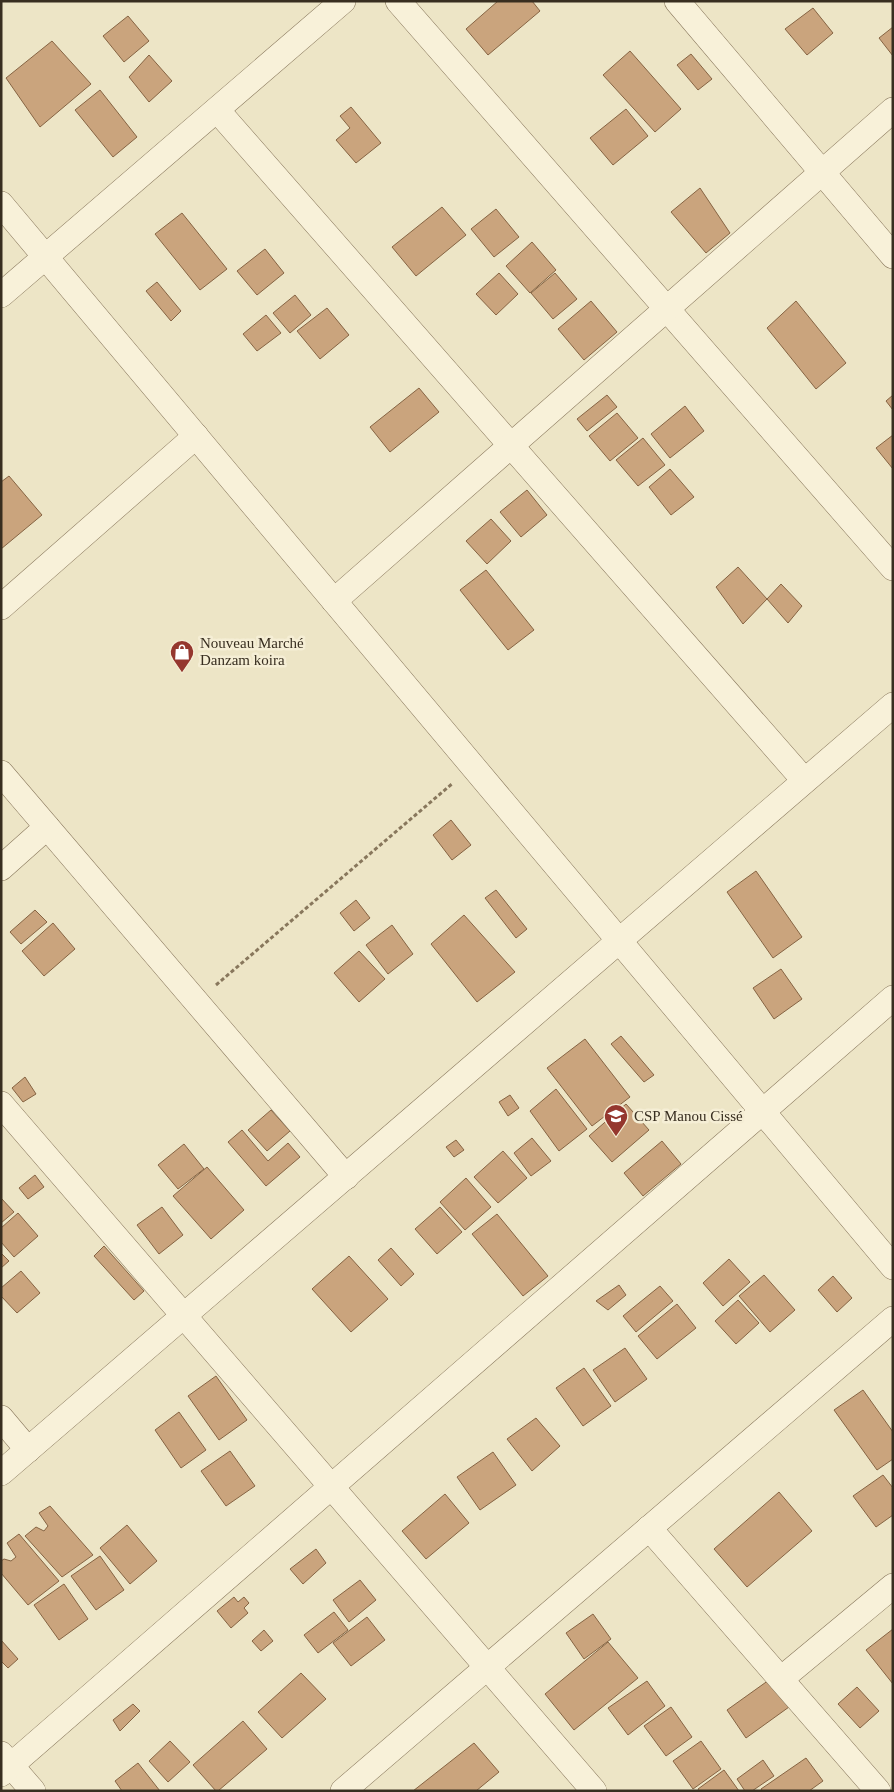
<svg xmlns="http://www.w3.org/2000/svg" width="894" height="1792" font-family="'Times New Roman',serif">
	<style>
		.building { fill: #caa47d; stroke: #866443 }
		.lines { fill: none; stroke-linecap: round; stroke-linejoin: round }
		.street-casing { stroke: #88775c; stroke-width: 26 }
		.path { stroke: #88775c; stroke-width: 3; stroke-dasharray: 4 2.5; stroke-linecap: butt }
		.street { stroke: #f8f1d9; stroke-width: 25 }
		.labels { text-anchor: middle; stroke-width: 5; stroke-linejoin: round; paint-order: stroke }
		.poi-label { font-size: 15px; fill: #382e20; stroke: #f5eed5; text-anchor: start }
	</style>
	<rect width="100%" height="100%" fill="#ede5c6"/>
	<!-- building -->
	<g class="building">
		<path d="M498,1H532L540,11L488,55L466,29Z"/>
		<path d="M813,8L833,33L807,55L785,29Z"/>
		<path d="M128,16L149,41L124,62L103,36Z"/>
		<path d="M893,27V56L879,38Z"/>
		<path d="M52,41L91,84L40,127L6,78Z"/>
		<path d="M630,51L681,109L655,132L603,75Z"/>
		<path d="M691,54L712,79L698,90L677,65Z"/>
		<path d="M149,55L172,81L149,102L129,77Z"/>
		<path d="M100,90L137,137L113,157L75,110Z"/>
		<path d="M351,107L381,143L356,163L336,140L350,128L340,116Z"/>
		<path d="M626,109L648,136L613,165L590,138Z"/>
		<path d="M700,188L730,233L706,253L671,212Z"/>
		<path d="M442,207L466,235L416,276L392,247Z"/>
		<path d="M496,209L519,237L494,257L471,229Z"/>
		<path d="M182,213L227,269L200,290L155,234Z"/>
		<path d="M532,242L556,270L530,293L506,266Z"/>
		<path d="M265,249L284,273L257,295L237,271Z"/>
		<path d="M499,273L518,294L496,315L476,294Z"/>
		<path d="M555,273L577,299L553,319L531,293Z"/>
		<path d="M157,282L181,311L171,321L146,291Z"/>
		<path d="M295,295L311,315L290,333L273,313Z"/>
		<path d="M591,301L617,332L584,360L558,329Z"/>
		<path d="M796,301L846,363L816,389L767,328Z"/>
		<path d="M327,308L349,335L320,359L297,331Z"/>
		<path d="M266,315L281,333L257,351L243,334Z"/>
		<path d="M419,388L439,412L390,452L370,427Z"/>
		<path d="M607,395L617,407L587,431L577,419Z"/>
		<path d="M893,395V410L886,401Z"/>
		<path d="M685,406L704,431L670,458L651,434Z"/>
		<path d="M617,413L638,438L610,461L589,436Z"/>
		<path d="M893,435V469L876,448Z"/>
		<path d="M643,438L665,465L638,486L616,460Z"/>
		<path d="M670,469L694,497L671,515L649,487Z"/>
		<path d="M9,476L42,515L1,549V482Z"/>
		<path d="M527,490L547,515L521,537L500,512Z"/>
		<path d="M491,519L511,541L487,564L466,541Z"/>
		<path d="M738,567L767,599L743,624L716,587Z"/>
		<path d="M486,570L534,630L508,650L460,590Z"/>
		<path d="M781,584L802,606L788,623L767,599Z"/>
		<path d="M451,820L471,845L452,860L433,835Z"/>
		<path d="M756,871L802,937L773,958L727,892Z"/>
		<path d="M496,890L527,929L516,938L485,898Z"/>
		<path d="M356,900L370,918L354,931L340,913Z"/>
		<path d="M35,910L47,922L21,944L10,932Z"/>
		<path d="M464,915L515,972L477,1002L431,944Z"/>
		<path d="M53,923L75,949L44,976L22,951Z"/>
		<path d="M392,925L413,954L388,974L366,945Z"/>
		<path d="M359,951L385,979L359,1002L334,973Z"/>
		<path d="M781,969L802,999L774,1019L753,988Z"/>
		<path d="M621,1036L654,1075L644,1082L611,1044Z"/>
		<path d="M585,1039L630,1097L592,1126L547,1068Z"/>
		<path d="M25,1077L36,1094L23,1102L12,1088Z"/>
		<path d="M556,1089L587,1129L559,1151L530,1111Z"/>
		<path d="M510,1095L519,1108L508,1116L499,1102Z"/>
		<path d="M626,1104L649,1130L612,1162L589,1136Z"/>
		<path d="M271,1110L290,1131L267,1151L248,1130Z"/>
		<path d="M242,1130L268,1161L288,1143L300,1157L266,1186L228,1142Z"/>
		<path d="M532,1138L551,1161L531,1176L514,1153Z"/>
		<path d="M456,1140L464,1150L454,1157L446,1147Z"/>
		<path d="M662,1141L681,1164L643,1196L624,1173Z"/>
		<path d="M184,1144L204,1169L178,1189L158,1165Z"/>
		<path d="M503,1151L527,1178L498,1203L474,1177Z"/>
		<path d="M207,1167L244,1210L211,1239L173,1196Z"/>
		<path d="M35,1175L44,1187L28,1199L19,1188Z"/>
		<path d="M466,1178L491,1207L465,1230L440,1202Z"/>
		<path d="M1,1198L14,1212L1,1223Z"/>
		<path d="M162,1207L183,1235L159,1254L137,1225Z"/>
		<path d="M440,1207L462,1232L437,1254L415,1229Z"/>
		<path d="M18,1213L38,1236L14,1257L1,1242V1228Z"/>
		<path d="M497,1214L548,1276L523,1296L472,1234Z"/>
		<path d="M104,1246L144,1291L134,1300L94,1256Z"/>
		<path d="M391,1248L414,1274L401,1286L378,1260Z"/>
		<path d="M1,1253L9,1261L1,1268Z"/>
		<path d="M349,1256L388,1299L351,1332L312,1289Z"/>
		<path d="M729,1259L750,1282L723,1306L703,1283Z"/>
		<path d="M21,1271L40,1293L17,1313L1,1296V1288Z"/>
		<path d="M764,1275L795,1310L770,1332L739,1296Z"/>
		<path d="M833,1276L852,1298L837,1312L818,1290Z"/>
		<path d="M619,1285L626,1295L608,1310L596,1301Z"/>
		<path d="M660,1286L673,1301L636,1332L623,1316Z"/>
		<path d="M738,1300L759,1323L736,1344L715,1321Z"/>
		<path d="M677,1304L696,1328L657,1359L638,1336Z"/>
		<path d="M625,1348L647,1379L615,1402L593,1370Z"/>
		<path d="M584,1368L611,1406L583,1426L556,1388Z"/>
		<path d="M216,1376L247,1420L219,1440L188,1396Z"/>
		<path d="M863,1390L893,1432V1459L877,1470L834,1410Z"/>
		<path d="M179,1412L206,1450L181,1468L155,1430Z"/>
		<path d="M536,1418L560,1446L532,1471L507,1439Z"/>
		<path d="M230,1451L255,1486L226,1506L201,1471Z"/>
		<path d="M493,1452L516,1485L480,1510L457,1477Z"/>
		<path d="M883,1475L893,1488V1515L876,1527L853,1496Z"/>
		<path d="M779,1492L812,1531L747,1587L714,1549Z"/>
		<path d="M445,1494L469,1523L426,1559L402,1531Z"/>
		<path d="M50,1506L93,1555L62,1577L25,1536L36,1527L44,1531L48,1526L39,1513Z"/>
		<path d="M127,1525L157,1561L130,1584L100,1548Z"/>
		<path d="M19,1534L59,1581L28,1605L1,1573V1561L4,1559L11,1561L16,1557L7,1543Z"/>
		<path d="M316,1549L326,1563L303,1584L290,1569Z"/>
		<path d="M100,1556L124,1590L96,1610L71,1576Z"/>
		<path d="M360,1580L376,1600L349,1622L333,1600Z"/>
		<path d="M64,1584L88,1619L59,1640L34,1605Z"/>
		<path d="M234,1597L238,1602L244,1597L249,1603L244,1608L248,1613L231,1628L217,1611Z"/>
		<path d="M334,1612L348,1630L318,1653L304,1635Z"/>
		<path d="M593,1614L611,1639L584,1659L566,1633Z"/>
		<path d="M367,1617L385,1640L351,1666L333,1643Z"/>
		<path d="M893,1629V1684L866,1650Z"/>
		<path d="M264,1630L273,1641L261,1651L252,1641Z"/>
		<path d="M1,1640L18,1659L8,1668L1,1661Z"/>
		<path d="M608,1642L638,1678L574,1730L545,1694Z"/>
		<path d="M301,1673L326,1699L282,1738L258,1712Z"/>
		<path d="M769,1680L789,1707L746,1738L727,1710Z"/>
		<path d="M647,1681L665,1706L628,1735L608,1708Z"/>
		<path d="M857,1687L879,1711L860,1728L838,1704Z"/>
		<path d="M133,1704L140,1711L120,1731L113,1720Z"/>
		<path d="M671,1707L692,1737L666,1756L644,1726Z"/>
		<path d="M243,1721L267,1749L218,1791H216L193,1765Z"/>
		<path d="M170,1741L190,1762L168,1782L149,1761Z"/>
		<path d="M701,1741L721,1769L693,1789L673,1761Z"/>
		<path d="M474,1743L499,1772L476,1791H413Z"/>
		<path d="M806,1758L823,1781L809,1791H762L761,1789Z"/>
		<path d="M763,1760L774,1776L752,1791H745L737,1779Z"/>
		<path d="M138,1763L160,1791H122L115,1781Z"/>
		<path d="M724,1770L739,1791H699L698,1789Z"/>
	</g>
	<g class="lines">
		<!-- street casing -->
		<g class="street-casing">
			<g id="street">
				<path d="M398,1L893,568"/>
				<path d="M677,1L893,256"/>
				<path d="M217,110L804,780"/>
				<path d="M1,204L893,1267"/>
				<path d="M1,295L343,1"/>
				<path d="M334,601L893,110"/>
				<path d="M1,607L196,436"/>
				<path d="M1,773L346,1177"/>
				<path d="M1,868L47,827"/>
				<path d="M1,1104L594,1791"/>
				<path d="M1,1418L28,1450"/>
				<path d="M1,1473L893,705"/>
				<path d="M649,1528L878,1791"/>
				<path d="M781,1679L893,1586"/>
				<path d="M1,1754L33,1791"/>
				<path d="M1,1774L893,998"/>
				<path d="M343,1791L893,1319"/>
			</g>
		</g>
		<!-- path -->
		<path class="path" d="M216,985L453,783"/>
		<!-- street -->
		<use href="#street" class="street"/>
	</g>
	<!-- icons -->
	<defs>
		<g id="shop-pin" transform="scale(1.25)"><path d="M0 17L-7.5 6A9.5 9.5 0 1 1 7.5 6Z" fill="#95372e" stroke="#f5eed5"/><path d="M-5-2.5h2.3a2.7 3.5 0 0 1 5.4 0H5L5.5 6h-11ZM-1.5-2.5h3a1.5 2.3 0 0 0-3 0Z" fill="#fff"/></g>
		<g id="school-pin" transform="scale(1.25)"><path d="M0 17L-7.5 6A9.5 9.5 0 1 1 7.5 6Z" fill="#95372e" stroke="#f5eed5"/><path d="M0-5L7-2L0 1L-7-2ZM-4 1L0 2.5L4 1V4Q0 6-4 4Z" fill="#fff"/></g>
	</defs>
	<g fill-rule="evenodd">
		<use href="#shop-pin" x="182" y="652"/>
		<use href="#school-pin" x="616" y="1116"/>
	</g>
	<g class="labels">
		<!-- poi labels -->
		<g class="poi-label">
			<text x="200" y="648">Nouveau Marché<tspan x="200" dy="17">Danzam koira</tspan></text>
			<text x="634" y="1121">CSP Manou Cissé</text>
		</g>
	</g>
	<!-- border -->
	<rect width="894" height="1792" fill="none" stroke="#382e20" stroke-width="5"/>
</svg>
